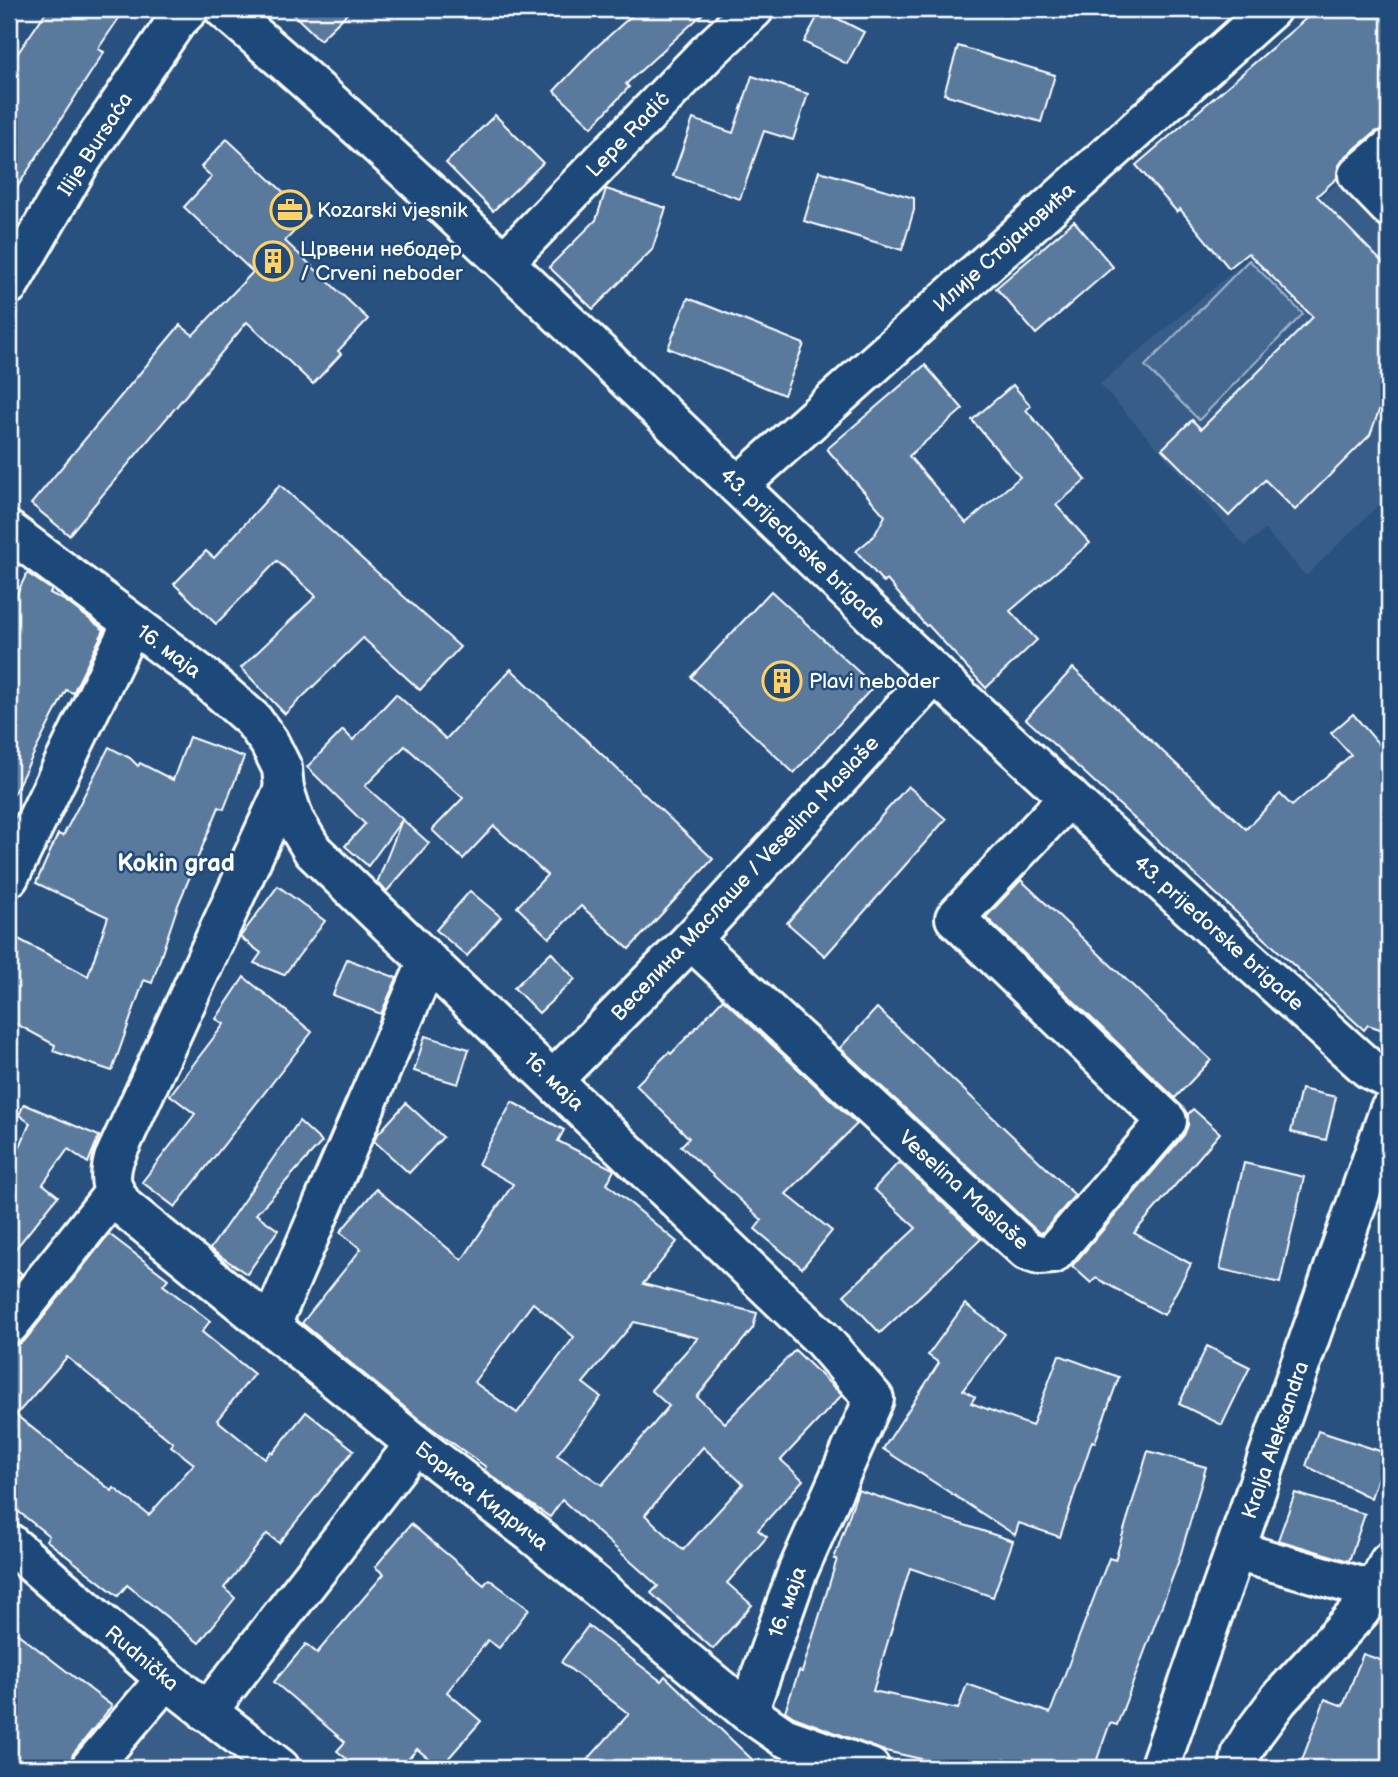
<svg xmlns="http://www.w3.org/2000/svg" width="1398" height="1777" font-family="'Balsamiq Sans',sans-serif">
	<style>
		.built { fill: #375d88 }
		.green { fill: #446890; stroke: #a2b4c8; stroke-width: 2 }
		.building { fill: #5a7a9d; stroke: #fff; stroke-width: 2; fill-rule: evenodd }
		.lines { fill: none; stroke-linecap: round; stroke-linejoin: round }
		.minor-casing { stroke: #fff; stroke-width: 44 }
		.major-casing { stroke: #fff; stroke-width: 44 }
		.minor { stroke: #1f4a7a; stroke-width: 38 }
		.major { stroke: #1f4a7a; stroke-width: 38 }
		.labels { text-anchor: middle; stroke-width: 5; stroke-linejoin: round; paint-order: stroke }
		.street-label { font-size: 21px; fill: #fff; stroke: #1f4a7a }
		.poi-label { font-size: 21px; fill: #fff; stroke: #1f4a7a; text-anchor: start }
		.quarter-label { font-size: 24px; font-weight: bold; fill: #fff; stroke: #1f4a7a }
	</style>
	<rect width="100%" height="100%" fill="#28517f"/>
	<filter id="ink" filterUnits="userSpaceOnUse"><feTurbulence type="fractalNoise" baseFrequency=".0143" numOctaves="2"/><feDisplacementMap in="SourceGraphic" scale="14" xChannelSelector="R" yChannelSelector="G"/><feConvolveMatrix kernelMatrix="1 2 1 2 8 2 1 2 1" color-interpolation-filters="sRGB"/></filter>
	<g filter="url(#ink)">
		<!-- built -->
		<g class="built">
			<path d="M1367,158L1389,178V495L1306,576L1265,530L1245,546L1100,384Z"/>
			<path d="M159,1700L241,1768H101Z"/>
		</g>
		<!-- green -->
		<path class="green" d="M1249,260L1303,314L1199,420L1145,366Z"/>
		<!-- building -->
		<g class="building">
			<path d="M48,9H125L98,49L104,52L9,200V66Z"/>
			<path d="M288,9H352L320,40Z"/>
			<path d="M639,9H708L626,84L629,87L592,127L554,91L591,52Z"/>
			<path d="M1317,9H1389V128L1375,132L1344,158L1338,167L1337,178L1317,196L1389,269V412L1380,408L1370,435L1295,510L1265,480L1229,516L1162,449L1192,420L1201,429L1313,317L1248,253L1229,268L1180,209L1177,212L1136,165Z"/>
			<path d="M821,10L864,32L847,64L804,42Z"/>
			<path d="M958,46L1055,75L1041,122L944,94Z"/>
			<path d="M752,76L808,94L793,140L764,131L740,199L673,176L693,119L733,133Z"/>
			<path d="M495,115L543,163L493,211L446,163Z"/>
			<path d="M227,139L309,216L285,241L368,319L338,351L341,354L313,384L247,322L69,535L31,504L180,325L193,335L253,272L184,207L212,177L201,167Z"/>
			<path d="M819,171L914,198V210L902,250L804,221Z"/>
			<path d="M606,189L666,208L652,250L593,309L549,267L596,220Z"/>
			<path d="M1074,221L1113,267L1036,334L996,288Z"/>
			<path d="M688,298L804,344L784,395L668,348Z"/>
			<path d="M925,365L963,409L909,456L966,523L1020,477L972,420L1013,385L1031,406L1026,410L1086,480L1056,505L1090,543L1010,611L1037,640L986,688L928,625L926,626L887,580L884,583L856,551L874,536L885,516L827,449Z"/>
			<path d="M280,485L460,647L420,690L363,638L285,714L241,668L316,596L277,561L216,624L174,584L206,551L214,558Z"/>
			<path d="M27,573L52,590L50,593L64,600L104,630L73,693L66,690L9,803V610Z"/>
			<path d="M771,591L874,686L794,773L691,677Z"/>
			<path d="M1073,668L1246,829L1280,794L1292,806L1351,755L1331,733L1353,714L1389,756V1032L1368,1025L1364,1030L1026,719Z"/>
			<path d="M511,669L713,859L629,949L581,906L549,938L517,907L547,875L494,826L463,859L432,830L463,798L405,746L365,786L429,843L387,891L377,883L402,820L368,866L345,846L365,824L307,767L343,730L353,740L396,694L446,739Z"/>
			<path d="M189,737L244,757L224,809L219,807L178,905L152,983L144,980L112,1071L53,1051L55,1045L9,1020V934L88,976L108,917L36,883L58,834L63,836L109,747L130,758L138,766L140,763L173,780Z"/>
			<path d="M908,786L946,819L825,956L787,923Z"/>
			<path d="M1021,880L1211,1060L1175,1098L986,917Z"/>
			<path d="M278,886L325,921L284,975L254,963L261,953L240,937Z"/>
			<path d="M470,891L501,917L467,956L436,930Z"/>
			<path d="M551,952L575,979L539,1013L514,988Z"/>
			<path d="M347,959L397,978L381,1014L333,995Z"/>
			<path d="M244,977L312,1032L175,1207L142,1182L195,1114L170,1095L224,1024L216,1019Z"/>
			<path d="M723,999L857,1124L786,1194L832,1231L802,1268L755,1229L762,1220L681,1146L689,1138L636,1085L669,1052L671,1054Z"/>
			<path d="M877,1008L1075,1195L1042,1233L1038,1232L840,1048Z"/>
			<path d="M425,1036L469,1049L458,1084L414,1071Z"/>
			<path d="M1301,1089L1336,1097L1326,1140L1291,1132Z"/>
			<path d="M512,1102L564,1130L558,1141L613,1169L614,1170L607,1184L677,1242L643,1284L757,1313L753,1328L697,1397L725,1423L795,1350L842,1395L781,1460L803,1480L758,1530L767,1537L727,1583L752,1605L713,1649L651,1593L658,1586L562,1500L550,1517L519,1496L484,1470L486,1467L420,1420L302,1323L361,1249L340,1232L376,1189L462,1260L513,1184L478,1164ZM533,1303L574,1337L517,1413L474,1382ZM634,1322L698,1338L651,1390L669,1406L602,1485L557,1455L601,1397L583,1383ZM703,1447L743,1484L683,1550L645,1515Z"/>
			<path d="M406,1103L443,1137L409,1173L374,1141L377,1135Z"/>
			<path d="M24,1104L99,1136L88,1163L68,1149L43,1184L58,1196L9,1257V1172L30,1123L19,1115Z"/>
			<path d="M1193,1109L1220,1133L1134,1233L1191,1264L1164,1315L1096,1278L1091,1283L1072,1266L1184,1135L1188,1125V1114Z"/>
			<path d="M299,1121L322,1142L256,1214L278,1230L247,1274L210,1249Z"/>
			<path d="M899,1162L981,1239L880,1333L844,1295L916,1228L874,1189Z"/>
			<path d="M1244,1163L1304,1177L1280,1283L1220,1269Z"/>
			<path d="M109,1234L168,1279L163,1285L210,1321L202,1332L254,1374L217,1420L265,1459L271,1451L273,1453L306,1412L354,1450L279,1543L267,1534L224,1588L235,1598L199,1643L127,1585L118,1596L46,1540L49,1536L9,1504V1346L18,1345L26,1339ZM67,1357L173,1443L171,1446L194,1464L149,1515L114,1488L112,1491L16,1415Z"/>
			<path d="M9,1263L22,1274L9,1290Z"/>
			<path d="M965,1304L1005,1334L963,1390L975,1397L971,1403L1032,1426L1059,1355L1119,1377L1095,1442L1092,1441L1060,1537L1019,1523L1015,1535L883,1449L939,1363L928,1355Z"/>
			<path d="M1207,1346L1250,1367L1222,1425L1179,1404Z"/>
			<path d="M1318,1431L1386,1453L1371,1498L1306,1466Z"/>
			<path d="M1148,1451L1206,1467L1179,1560L1117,1725L1110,1723L1094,1768H937L939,1763L881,1750L794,1717L785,1711L799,1671L802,1672L837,1559H834L858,1490L1013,1541L993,1597L910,1568L873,1691L958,1709L967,1684L1050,1713L1109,1558L1115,1560Z"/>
			<path d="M1295,1493L1365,1514L1349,1561L1278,1540Z"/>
			<path d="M411,1524L484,1585L489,1579L529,1609L499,1648L488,1640L447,1692L481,1721L440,1768L417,1749L401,1768H358L337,1751L345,1742L274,1682L306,1644L317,1653L384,1574L375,1567Z"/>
			<path d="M588,1626L661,1681L665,1676L761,1768H580L629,1714L561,1662Z"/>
			<path d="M9,1627L112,1706L73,1754L69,1768H26L9,1755Z"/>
			<path d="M1363,1654L1389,1663V1768H1299L1325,1699L1343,1706Z"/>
		</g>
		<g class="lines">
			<!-- minor casing -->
			<g class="minor-casing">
				<g id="minor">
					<path d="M224,9C470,219 698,452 934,673C1077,807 1224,938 1369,1069L1389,1079"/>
					<path d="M1389,149L1358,175L1389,207"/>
					<path d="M504,262L709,51L754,9"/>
					<path d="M9,285L82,159L176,22L189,9"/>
					<path d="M738,486L1271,9"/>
					<path d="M9,531L203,676L253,720L269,742L282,768L284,789L294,820L313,851L822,1339L874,1399L797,1573L748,1712"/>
					<path d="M284,789L114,1159C108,1181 111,1188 124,1207L415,1444L534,1535L748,1712L784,1737L870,1768"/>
					<path d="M9,877L132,623"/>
					<path d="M691,940L1027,1251L1039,1255L1053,1254L1167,1121L955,918L1069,797"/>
					<path d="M553,1080L691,940L935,674"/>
					<path d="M9,1325L114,1193"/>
					<path d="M271,1325L428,961"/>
					<path d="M9,1543L166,1679L280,1768"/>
					<path d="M1236,1551L1365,1588L1372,1592"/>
					<path d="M207,1712L415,1444"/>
					<path d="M90,1768L166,1679"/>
					<path d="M1239,1768L1242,1752L1253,1734L1279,1699L1360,1611L1380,1581L1389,1562"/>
				</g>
			</g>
			<!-- major casing -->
			<g class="major-casing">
				<path id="major" d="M1159,1768L1389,1111"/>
			</g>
			<!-- minor -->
			<use href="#minor" class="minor"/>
			<!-- major -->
			<use href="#major" class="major"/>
		</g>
	</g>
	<!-- icons -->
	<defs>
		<g id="office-ring" transform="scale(2.0125)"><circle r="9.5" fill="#1f4a7a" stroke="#ffd166" stroke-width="1.5"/><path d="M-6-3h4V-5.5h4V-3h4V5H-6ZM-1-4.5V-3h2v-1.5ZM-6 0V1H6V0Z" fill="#ffd166"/></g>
		<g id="building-ring" transform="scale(2.0125)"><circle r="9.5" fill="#1f4a7a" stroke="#ffd166" stroke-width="1.5"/><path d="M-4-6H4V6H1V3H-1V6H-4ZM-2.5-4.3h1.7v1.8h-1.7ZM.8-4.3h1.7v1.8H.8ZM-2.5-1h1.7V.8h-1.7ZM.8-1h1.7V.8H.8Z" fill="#ffd166"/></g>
	</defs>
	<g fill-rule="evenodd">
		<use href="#office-ring" x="290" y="210"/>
		<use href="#building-ring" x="273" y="261"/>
		<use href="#building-ring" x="782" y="681"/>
	</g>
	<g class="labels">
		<!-- street labels -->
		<g class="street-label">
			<text transform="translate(628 134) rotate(-46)" y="7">Lepe Radić</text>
			<text transform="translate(95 144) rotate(-57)" y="7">Ilije Bursaća</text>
			<text transform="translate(1004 247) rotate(-42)" y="7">Илије Стојановића</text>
			<text transform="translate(803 548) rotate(44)" y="7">43. prijedorske brigade</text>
			<text transform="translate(169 651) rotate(37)" y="7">16. маја</text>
			<text transform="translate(745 878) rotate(-47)" y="7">Веселина Маслаше / Veselina Maslaše</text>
			<text transform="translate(1219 933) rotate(42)" y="7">43. prijedorske brigade</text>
			<text transform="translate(554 1081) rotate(44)" y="7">16. маја</text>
			<text transform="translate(964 1190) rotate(42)" y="7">Veselina Maslaše</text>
			<text transform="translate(1275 1440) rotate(-71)" y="7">Kralja Aleksandra</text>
			<text transform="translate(482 1496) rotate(38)" y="7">Бориса Kидрича</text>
			<text transform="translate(787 1602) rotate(-70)" y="7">16. маја</text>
			<text transform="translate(142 1658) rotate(40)" y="7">Rudnička</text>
		</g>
		<!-- poi labels -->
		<g class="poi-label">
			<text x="317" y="217">Kozarski vjesnik</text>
			<text x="300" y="256">Црвени небодер<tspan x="300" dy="24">/ Crveni neboder</tspan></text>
			<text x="809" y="688">Plavi neboder</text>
		</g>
		<!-- quarter labels -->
		<g class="quarter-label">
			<text x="176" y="871">Kokin grad</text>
		</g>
	</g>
	<!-- margin -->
	<rect width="1398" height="1777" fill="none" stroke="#1f4a7a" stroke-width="35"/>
	<rect x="18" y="18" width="1363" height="1742" fill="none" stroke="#fff" stroke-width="2.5" filter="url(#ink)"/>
</svg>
